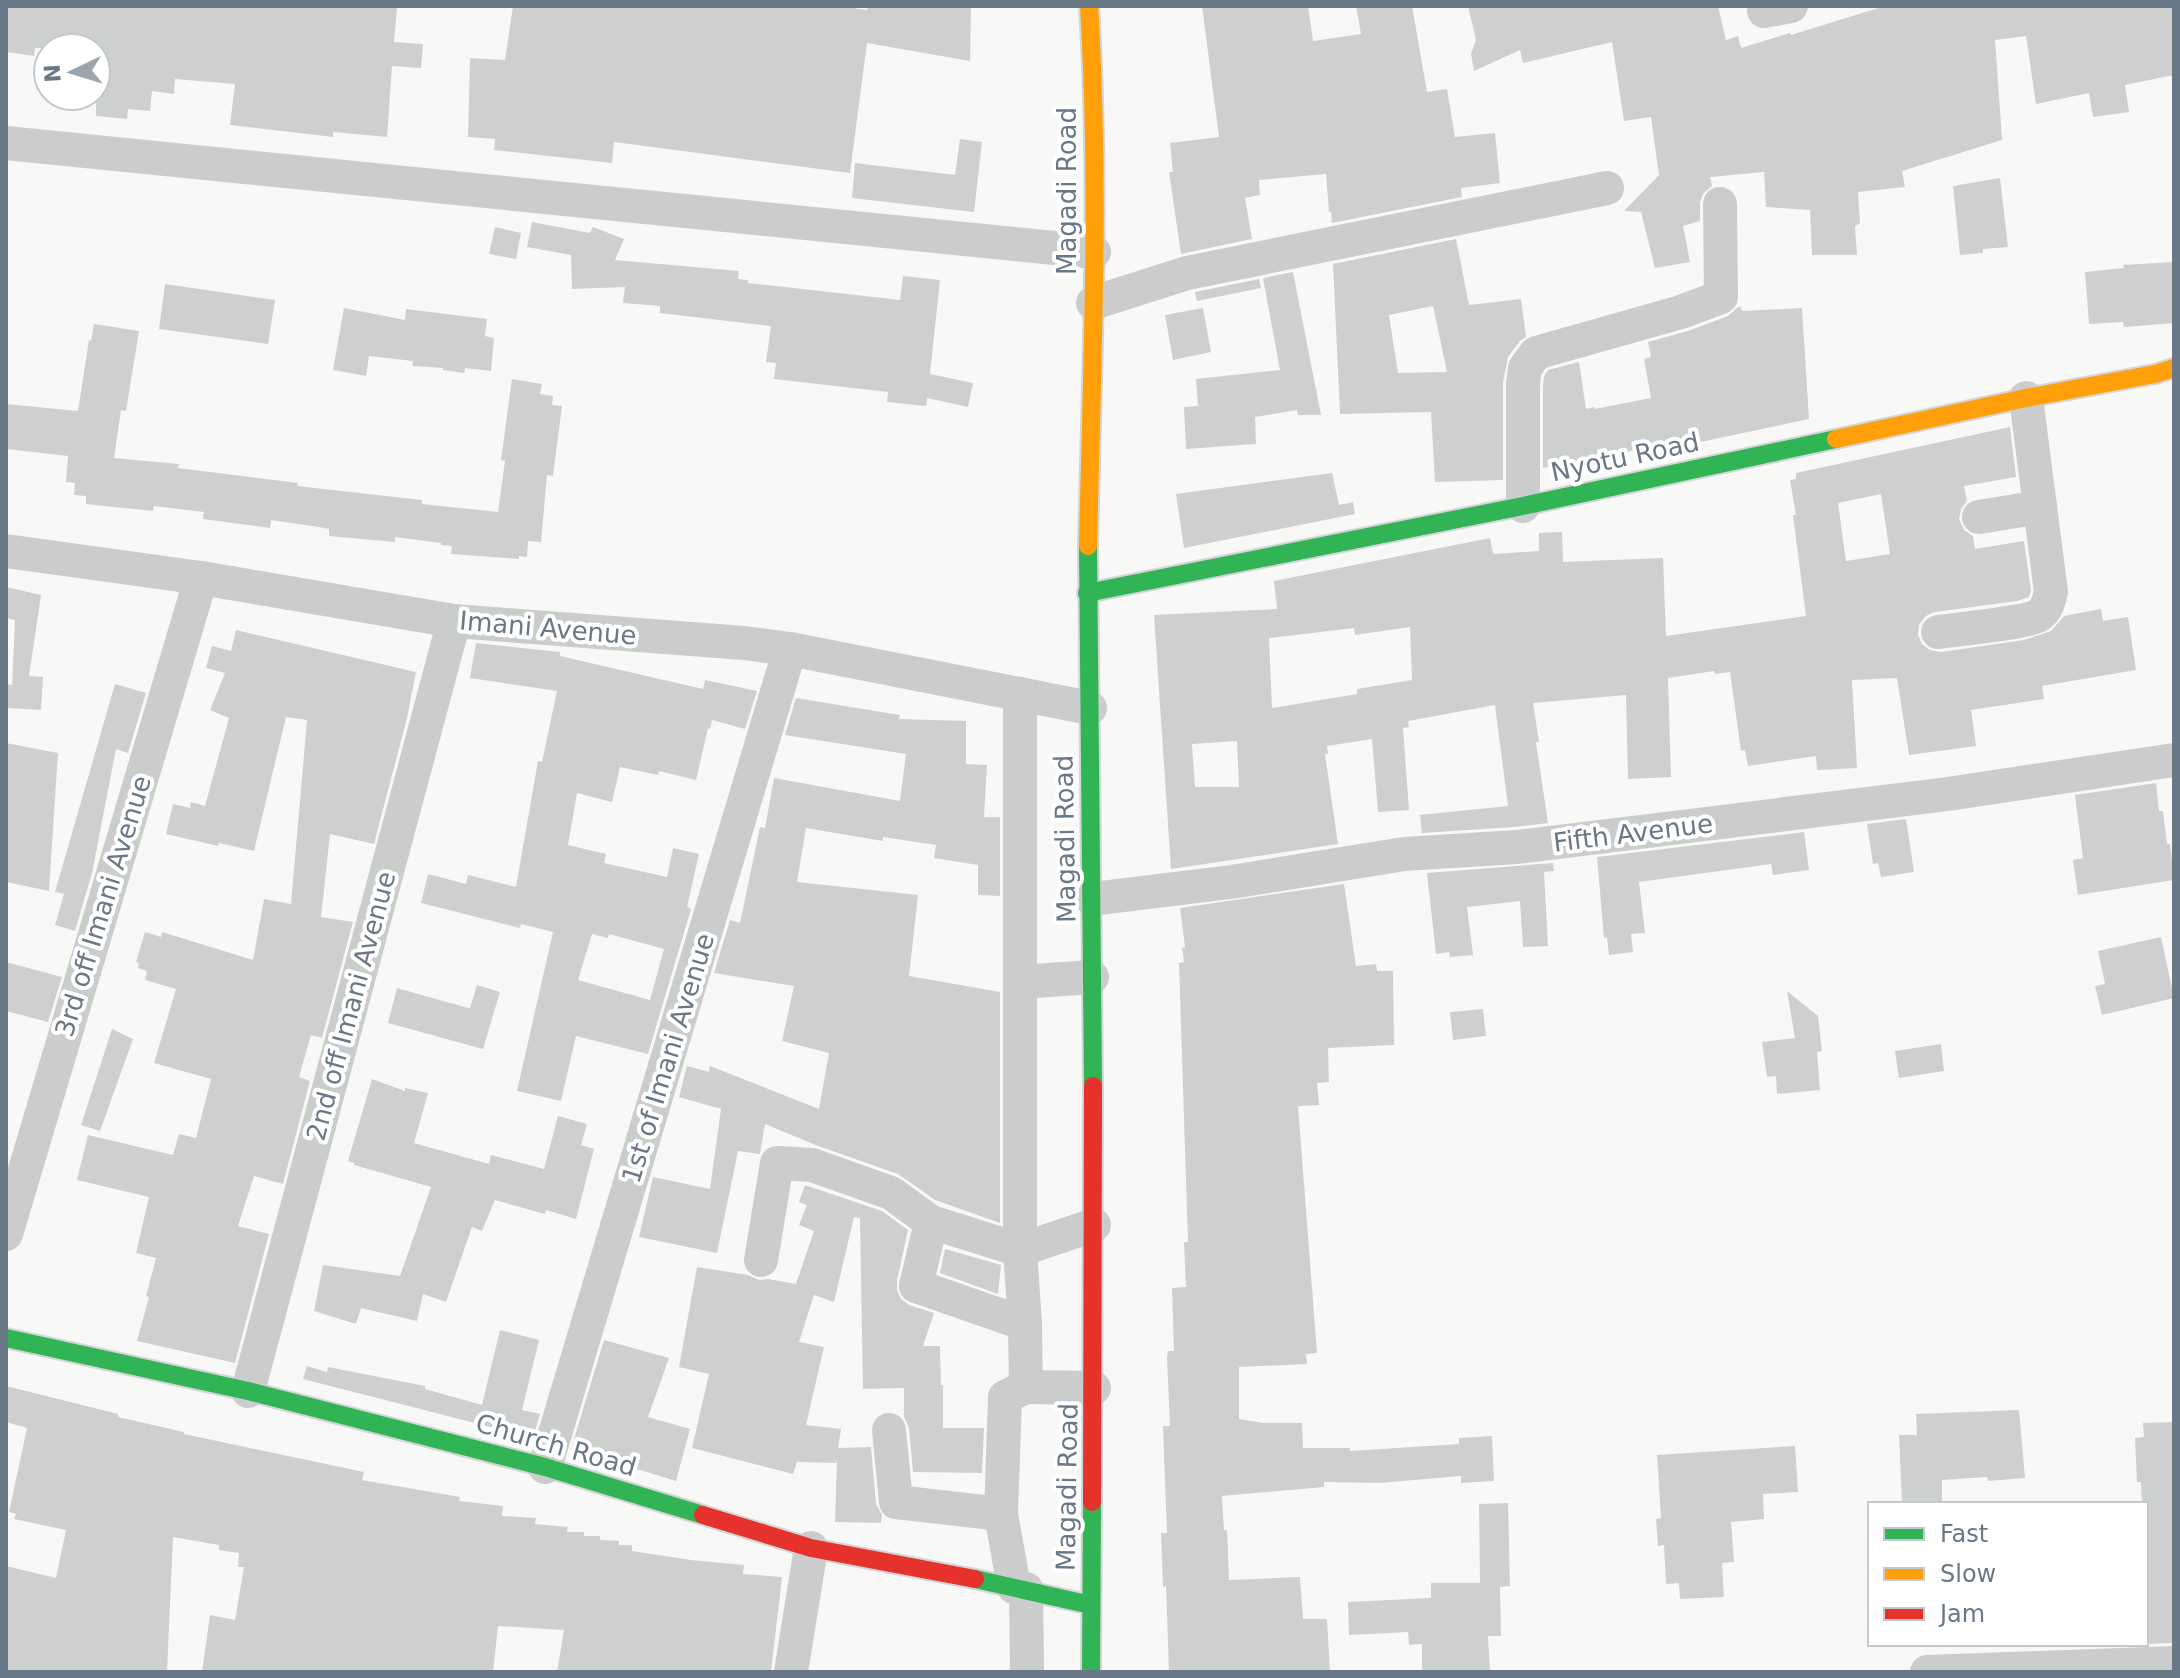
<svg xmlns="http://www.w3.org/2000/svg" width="2180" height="1678" font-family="'DejaVu Sans',sans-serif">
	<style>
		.building { fill: #ced0d0; fill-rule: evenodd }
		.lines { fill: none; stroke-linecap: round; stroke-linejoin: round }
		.fast-casing { stroke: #d4d5d5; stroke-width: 22 }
		.slow-casing { stroke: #d4d5d5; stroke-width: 22 }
		.jam-casing { stroke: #d4d5d5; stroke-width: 22 }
		.street { stroke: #cbcccc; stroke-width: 34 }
		.fast { stroke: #30b455; stroke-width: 18 }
		.slow { stroke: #ff9f0a; stroke-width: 18 }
		.jam { stroke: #e5322d; stroke-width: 18 }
		.labels { text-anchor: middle; stroke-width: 8; stroke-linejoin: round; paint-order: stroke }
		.street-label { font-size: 26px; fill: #697886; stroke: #fff }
	</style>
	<rect width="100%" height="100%" fill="#f8f8f7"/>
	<!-- building -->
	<g class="building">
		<path d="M6,6H397L394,42L423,44L421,68L392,66L387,137L333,132V137L230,125L235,84L175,79L174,94L152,91L150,111L128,109L127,119L96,116V48H35L34,56L6,52Z"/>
		<path d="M513,6H839L867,10L868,6H971L970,61L867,43L850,173L614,142L612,163L494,150L495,139L468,137L470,58L505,60Z"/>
		<path d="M1202,6H1308L1313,41L1361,34L1356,6H1412L1427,92L1447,89L1455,137L1495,133L1500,183L1461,188L1462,197L1332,223L1331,212H1329L1326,174L1259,180L1260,195L1245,198L1252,239L1181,254L1169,172H1173L1170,143L1219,137Z"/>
		<path d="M1468,6H1718L1726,40L1738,36L1741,48L1790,33L1791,35L1885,6H2174V75L2125,85L2129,112L2093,117L2089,93L2036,104L2026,36L1995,40L2002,140L1902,171L1905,187L1858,192L1860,223L1855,226L1857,255H1812L1810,210L1766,207L1764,172L1710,177L1712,186L1703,194L1700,203V221L1683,226L1690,262L1655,268L1641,212L1624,211L1659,175L1651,117L1624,121L1612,42L1523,63L1520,50L1474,71L1471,54L1476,40Z"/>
		<path d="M960,139L982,142L974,212L852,198L855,163L955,175Z"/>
		<path d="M2000,178L2008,247L1983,249V253L1960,255L1953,186Z"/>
		<path d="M532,222L590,233L593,227L624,239L615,260L739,271L738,279L748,280V283L900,300L903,276L940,280L930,374L973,383L968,407L927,398L926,406L887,402L888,392L774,379L776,363L766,362L771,326L660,313V306L623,303L625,287L572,289L571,255L527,247Z"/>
		<path d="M495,227L521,233L516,259L489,254Z"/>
		<path d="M1456,239L1469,305L1521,299L1526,337L1520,341L1508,357L1503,382V480L1435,482L1431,412L1340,414L1333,264ZM1433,306L1447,372L1398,373L1389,315Z"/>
		<path d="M2174,262V323L2124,327L2123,322L2089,324L2085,272L2124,268L2123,265Z"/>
		<path d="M1293,272L1321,415H1298L1297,410L1255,417L1256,444L1186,449L1184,407L1198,406L1196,379L1280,370L1263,278Z"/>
		<path d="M1259,279L1261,288L1197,301L1195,292Z"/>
		<path d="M165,284L275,300L268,344L159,329Z"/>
		<path d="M1738,307H1741L1742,311L1802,308L1809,419L1653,452L1652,447L1543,468V385L1544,376L1548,370L1579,362L1586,409L1594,407L1595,409L1651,398L1644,359L1651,357L1648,342L1688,331L1728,316Z"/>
		<path d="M344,308L405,320L406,309L487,319L485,336L494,338L491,371L465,368L464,373L443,370V368L412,366L413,361L369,356L366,376L333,370Z"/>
		<path d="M1203,308L1211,352L1173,360L1165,315Z"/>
		<path d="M94,324L139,331L126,411L121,410L114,458L179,464L178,468L298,483L297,486L422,500V504L498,512L505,461L501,460L512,379L542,384L540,394L553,396L552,405L562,406L553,476L547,475L541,542L528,541L527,557L519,556V559L451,554L452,546L441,545V543L395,537V542L329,536V529L319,527L271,520L270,528L203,519L204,512L154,506L153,511L86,504V496L74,495L75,483L66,482L68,456L6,449V404L78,411L89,340L91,341Z"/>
		<path d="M2010,427L2016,477L1964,486L1967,501L1961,509L1959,519L1964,530L1973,536L1975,549L2024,541L2031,591L2029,597L2017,601L1935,612L1926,616L1919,625L1918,635L1922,644L1930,650L1941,652L2024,640L2051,631L2064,616L2101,609L2103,621L2128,617L2136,670L2042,686L2044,699L1971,710L1976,746L1909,755L1897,678L1852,680L1857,768L1817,770L1816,756L1748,766L1745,750L1741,751L1730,672L1715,674L1714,671L1668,678L1671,777L1628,779L1626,695L1533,703L1539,742H1536L1548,823L1515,827L1422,833L1420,815L1508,806L1495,705L1408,721L1409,727L1403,728L1409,810L1378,812L1372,739L1327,746L1328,754H1325L1338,844L1171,869L1154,615L1277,609L1274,581L1490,538L1493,554L1539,551V533L1562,532L1563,562L1663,558L1666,636L1806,616L1793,515H1796L1790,480L1796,479V473ZM1881,494L1890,554L1846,561L1838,503ZM1410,627L1412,680L1357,689V694L1272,708L1269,638L1354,628L1355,635ZM1237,741L1239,787H1195L1192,744Z"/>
		<path d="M1332,473L1339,505L1353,502L1355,514L1184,548L1176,494Z"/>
		<path d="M6,587L41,595L29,676L43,677L41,710L6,708V684L12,685L15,620L6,618Z"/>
		<path d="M236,630L416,672L407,718L374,844L330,834L321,917L353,922L322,1038L311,1035L299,1077L310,1081L283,1184L254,1176L238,1226L269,1234L235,1363L137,1341L149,1297L146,1296L156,1258L136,1253L149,1197L77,1180L88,1135L173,1155L179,1134L196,1138L211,1079L154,1063L176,989L145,980L147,971L138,968L139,963L136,962L145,932L161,937L162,932L253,960L264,899L291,904L307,720L286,717L254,851L219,843L218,846L166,834L173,804L190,808L191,802L205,806L229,718L210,710L225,673L206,668L212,646L231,651Z"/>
		<path d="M476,643L560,652V656L703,689L705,680L757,691L745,729L712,720L710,729L708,728L696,780L659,771L658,775L620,767L612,802L577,793L568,845L606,854L604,863L667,877L673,848L699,854L687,907L691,909L648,1054L576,1036L561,1101L517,1091L553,932L521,924L520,928L421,903L428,874L466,884L468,875L516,887L538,761L542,762L557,691L470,678ZM592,934L608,938L609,934L664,949L650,1000L578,980Z"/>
		<path d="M115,684L146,693L128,753L116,749L92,873L75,931L55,925L64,894L55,892Z"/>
		<path d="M796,698L900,715L899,719L966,721V764L987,765L984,817H1000V896L978,895V865L934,858L936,845L883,837V841L806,828L797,882L918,895L909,976L1000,992V1223L935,1200L898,1174L818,1146L765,1124L760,1154L738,1151L717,1253L639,1237L653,1177L710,1189L721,1109L679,1097L687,1066L709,1072L710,1066L819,1109L829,1053L782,1041L794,986L714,973L730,920L740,923L760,827L765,828L774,778L900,801L906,754L785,735Z"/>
		<path d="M6,743L58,753L49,891L6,882Z"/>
		<path d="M2156,783L2159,811H2163L2167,844H2170L2174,880L2078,895L2073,860L2083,858L2075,795Z"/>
		<path d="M1906,819L1914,872L1881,877L1878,863L1873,864L1867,824Z"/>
		<path d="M1804,832L1809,870L1773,875L1771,864L1639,882L1645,933L1631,934L1633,952L1609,955L1607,937L1604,938L1597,857Z"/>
		<path d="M1553,863L1554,871L1544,872L1548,946L1523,947L1520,901L1467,907L1473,955L1450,957L1449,952L1436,954L1427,873Z"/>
		<path d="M1344,884L1356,966L1376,964L1377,971H1393L1394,1045L1328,1048L1329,1082L1317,1083L1319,1105L1298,1106L1317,1353L1306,1354L1307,1364L1239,1367V1419L1264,1423H1302L1303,1448H1350V1451L1459,1444V1438L1492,1436L1494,1481L1461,1483V1476L1379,1483L1324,1482V1487L1222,1496L1224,1530H1227L1229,1580L1300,1577L1303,1619H1327L1330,1672H1169L1166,1586L1163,1587L1161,1533H1167L1163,1426H1170L1167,1357L1168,1351H1174L1172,1288L1186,1287L1184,1242H1188L1179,963L1184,962L1182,948L1185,947L1180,908Z"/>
		<path d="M2161,937L2174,998L2102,1015L2095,986L2105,984L2098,951Z"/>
		<path d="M6,962L62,977L48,1022L6,1011Z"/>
		<path d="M477,985L500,992L483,1049L388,1023L397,988L468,1008H470Z"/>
		<path d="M1787,991L1818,1016L1822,1051L1817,1052L1820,1090L1777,1094L1776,1076L1767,1077L1762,1042L1795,1038Z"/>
		<path d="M1483,1009L1486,1036L1453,1040L1450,1012Z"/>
		<path d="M112,1029L133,1039L100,1131L81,1125Z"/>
		<path d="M1941,1044L1944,1071L1899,1078L1895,1051Z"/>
		<path d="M372,1079L405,1091V1088L428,1093L414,1143L489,1164L491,1155L544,1169L558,1116L587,1124L581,1145L594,1149L576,1219L546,1210L545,1214L495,1200L482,1231L472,1227L446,1302L423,1294L417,1321L361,1308L356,1324L314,1311L323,1265L400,1276L431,1187L354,1165V1163L348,1161Z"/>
		<path d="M805,1185L882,1211L908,1230L897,1281V1290L901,1299L909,1305L934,1313L923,1346H940L941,1385H943V1428H984L982,1473L913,1472L909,1428L904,1417V1388L863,1389L860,1218L854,1217L834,1302L814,1295L799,1342L824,1347L806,1425L841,1429L838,1448L871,1447L876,1504L882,1515L881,1523L835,1522L837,1460L836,1463L797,1462L793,1474L692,1448L709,1374L679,1367L697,1267L748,1275L759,1280L768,1279L796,1284L814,1231L799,1225L807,1205L799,1202Z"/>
		<path d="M945,1249L1001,1265L998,1294L940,1273Z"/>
		<path d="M500,1330L539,1340L522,1410L540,1414L533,1438L303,1379L307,1366L327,1372L328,1367L425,1386V1389L482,1405Z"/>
		<path d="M604,1340L669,1358L648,1417L690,1429L676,1481L571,1449Z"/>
		<path d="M6,1386L118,1414V1417L184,1432V1434L364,1472L362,1480L460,1497L459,1501L503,1506L502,1516L536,1518L535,1524L568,1527L567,1532H584V1536H600V1540L619,1541V1545H632V1551L691,1560L744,1565L743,1574L782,1577L771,1672H557L564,1630L498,1626L493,1672H202L210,1615L235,1620L244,1567H238L239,1553L219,1550V1545L173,1537L167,1672H6V1566L56,1578L66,1530L14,1519L16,1514L9,1512L27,1428L6,1422Z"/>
		<path d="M2019,1410L2025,1478L1988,1481L1987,1477L1942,1480V1504H1902L1899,1435H1917L1916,1414Z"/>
		<path d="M2174,1422V1643L2146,1644V1504H2142L2141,1482H2137L2135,1438L2144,1437L2143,1423Z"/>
		<path d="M1795,1446L1798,1492L1763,1494L1764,1519L1731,1522L1734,1562L1722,1563L1724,1597L1680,1599L1679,1583L1666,1584L1664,1545L1658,1546L1656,1519L1661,1518L1657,1455Z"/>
		<path d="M1508,1503L1510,1586L1500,1587L1501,1636H1488L1490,1672H1422V1644L1409,1645L1408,1632L1349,1635L1348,1602L1431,1598V1583H1480L1479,1504Z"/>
	</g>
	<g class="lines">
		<!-- fast casing -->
		<g class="fast-casing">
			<g id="fast">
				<path d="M1088,546L1093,1086"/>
				<path d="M1087,593L1523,506L1836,439"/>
				<path d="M6,1338L248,1391L545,1467L703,1515"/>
				<path d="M975,1579L1091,1605"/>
				<path d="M1091,1672L1092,1502"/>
			</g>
		</g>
		<!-- slow casing -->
		<g class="slow-casing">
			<g id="slow">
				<path d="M1836,439L2026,398L2155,374L2174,368"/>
				<path d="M1088,546C1092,366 1100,186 1089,6"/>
			</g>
		</g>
		<!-- jam casing -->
		<g class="jam-casing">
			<g id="jam">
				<path d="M1092,1502L1093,1086"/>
				<path d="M703,1515L811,1548L975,1579"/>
			</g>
		</g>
		<!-- street -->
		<g class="street">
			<path d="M1764,11L1791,6"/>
			<path d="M6,143L1094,252"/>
			<path d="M1093,303L1187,273L1607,188"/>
			<path d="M1523,506V384L1525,368L1536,353L1681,312L1721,297L1720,204"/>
			<path d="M1979,517L2040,507"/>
			<path d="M6,551L201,578L454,621L744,643L790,649L1090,708"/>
			<path d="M1938,632C1958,629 2027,623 2039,615C2047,610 2049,600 2051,592L2026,398"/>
			<path d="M1020,694V1250L1025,1324L1026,1387L1094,1388"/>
			<path d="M1092,899L1231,882L1404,854L1517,847L1689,826L1948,794L2174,760"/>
			<path d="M1020,982L1092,977"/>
			<path d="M6,1234L201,578"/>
			<path d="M761,1260L777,1163L812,1165L891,1193L931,1222"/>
			<path d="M1025,1324L916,1286L931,1222L1020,1250L1094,1225"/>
			<path d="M248,1391L454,621"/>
			<path d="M889,1430L896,1502L1001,1514"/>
			<path d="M545,1467L790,649"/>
			<path d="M1014,1587L1001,1514L1005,1397L1026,1387"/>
			<path d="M1026,1589L1027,1672"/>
			<path d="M791,1672L811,1548"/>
			<path d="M1927,1672L2174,1663"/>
		</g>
		<!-- fast -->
		<use href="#fast" class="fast"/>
		<!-- slow -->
		<use href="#slow" class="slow"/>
		<!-- jam -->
		<use href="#jam" class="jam"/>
	</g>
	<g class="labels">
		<!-- street labels -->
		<g class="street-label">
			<text transform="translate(1067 191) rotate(-90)" y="9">Magadi Road</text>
			<text transform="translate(1625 457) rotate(-12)" y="9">Nyotu Road</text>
			<text transform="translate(548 628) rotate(5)" y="9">Imani Avenue</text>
			<text transform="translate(1633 833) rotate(-7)" y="9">Fifth Avenue</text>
			<text transform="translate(1065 839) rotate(-91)" y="9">Magadi Road</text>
			<text transform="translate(103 906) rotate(-73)" y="9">3rd off Imani Avenue</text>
			<text transform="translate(351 1006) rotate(-75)" y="9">2nd off Imani Avenue</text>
			<text transform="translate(668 1058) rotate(-73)" y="9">1st of Imani Avenue</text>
			<text transform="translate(556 1445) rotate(16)" y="9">Church Road</text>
			<text transform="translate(1067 1487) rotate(-89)" y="9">Magadi Road</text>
		</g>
	</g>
	<!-- border -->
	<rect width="2180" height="1678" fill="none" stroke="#697886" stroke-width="16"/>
	<!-- legend -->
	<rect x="1868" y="1502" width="280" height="144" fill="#ffffff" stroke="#c3c9cf" stroke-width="2"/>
	<rect x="1884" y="1528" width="40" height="12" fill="#30b455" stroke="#c3c9cf" stroke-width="2"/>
	<text x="1940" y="1542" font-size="24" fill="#697886">Fast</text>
	<rect x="1884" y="1568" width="40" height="12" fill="#ff9f0a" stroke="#c3c9cf" stroke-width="2"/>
	<text x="1940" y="1582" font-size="24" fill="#697886">Slow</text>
	<rect x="1884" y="1608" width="40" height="12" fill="#e5322d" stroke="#c3c9cf" stroke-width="2"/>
	<text x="1940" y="1622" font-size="24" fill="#697886">Jam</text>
	<!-- north arrow -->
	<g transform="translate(72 72) rotate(266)"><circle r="38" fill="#ffffff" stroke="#c3c9cf" stroke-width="2"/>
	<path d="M0-6L14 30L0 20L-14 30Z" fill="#9ba5ae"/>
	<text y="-12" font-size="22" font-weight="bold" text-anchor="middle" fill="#697886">N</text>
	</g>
</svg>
